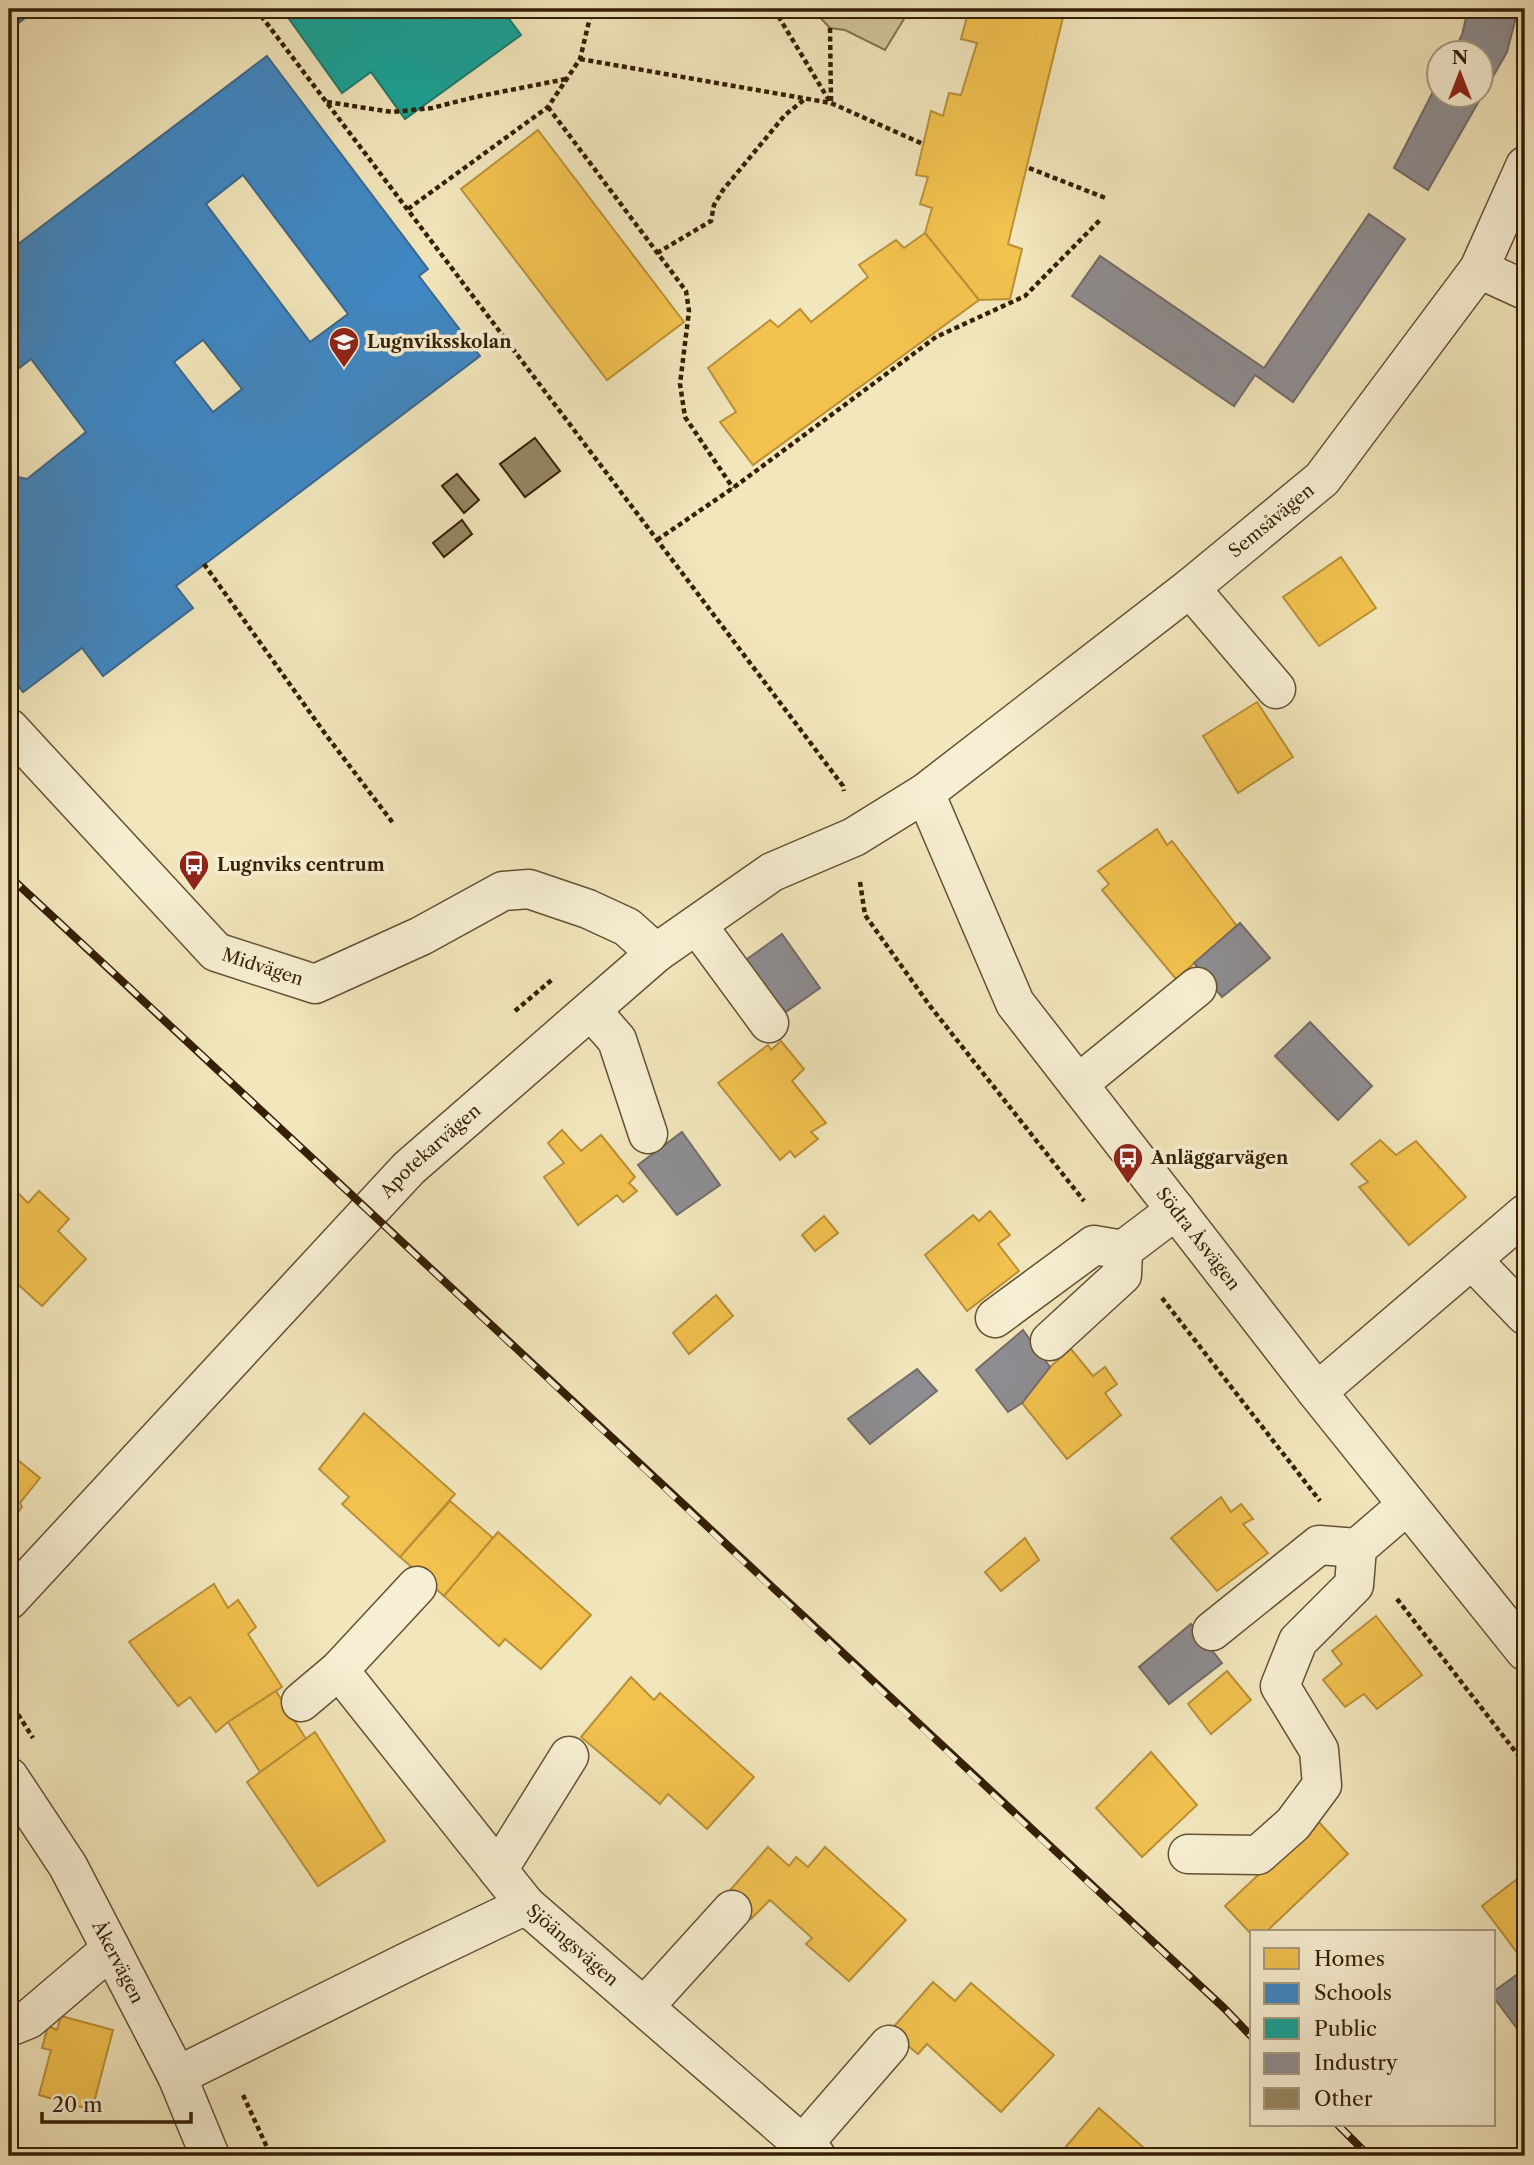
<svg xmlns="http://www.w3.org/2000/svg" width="1534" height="2165" font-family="'Libre Caslon Text',serif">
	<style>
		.green { fill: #d2c49d; stroke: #847251; stroke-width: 2 }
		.homes { fill: #f2c14e; stroke: #b99038; stroke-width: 2 }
		.schools { fill: #3f88c5; stroke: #3c688b; stroke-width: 2; fill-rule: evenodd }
		.public { fill: #17a398; stroke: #207b6c; stroke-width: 2 }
		.industry { fill: #8d8d92; stroke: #736c68; stroke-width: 2 }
		.building { fill: #978664; stroke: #351f05; stroke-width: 2 }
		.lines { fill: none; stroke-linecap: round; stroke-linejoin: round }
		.minor-casing { stroke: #645133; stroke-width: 41 }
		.path { stroke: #351f05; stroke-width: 4.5; stroke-dasharray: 5 3.5; stroke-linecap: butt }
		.minor { stroke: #f7efd3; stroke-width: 38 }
		.rail-casing { stroke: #351f05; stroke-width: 8 }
		.rail { stroke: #f7efd3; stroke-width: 5; stroke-dasharray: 16; stroke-linecap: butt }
		.labels { text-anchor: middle; stroke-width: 7; stroke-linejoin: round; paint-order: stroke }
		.poi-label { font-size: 18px; font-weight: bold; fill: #351f05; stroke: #f7efd3; text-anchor: start }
		.street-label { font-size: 18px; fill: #351f05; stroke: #f7efd3 }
	</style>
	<rect width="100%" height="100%" fill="#f2e6bc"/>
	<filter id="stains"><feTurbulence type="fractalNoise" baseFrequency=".00286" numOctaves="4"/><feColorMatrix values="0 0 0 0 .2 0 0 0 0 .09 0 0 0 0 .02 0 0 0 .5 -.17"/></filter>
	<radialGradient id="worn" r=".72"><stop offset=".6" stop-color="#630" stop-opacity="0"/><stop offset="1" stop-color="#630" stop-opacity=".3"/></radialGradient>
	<!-- green -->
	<path class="green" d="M812,9H910L885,50L845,30L830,28Z"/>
	<!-- homes -->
	<g class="homes">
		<path d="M969,9H1065L1008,244L1022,249L1010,299L979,300L925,233L932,208L920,204L928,177L916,175L931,111L943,116L949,93L961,95L977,43L961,39Z"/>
		<path d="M538,130L684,322L607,380L461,189Z"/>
		<path d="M925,233L979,300L753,465L720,422L736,412L708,368L770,320L778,327L800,309L811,322L868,277L859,265L896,240L904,248Z"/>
		<path d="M1341,557L1376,608L1319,646L1283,597Z"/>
		<path d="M1257,702L1293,757L1238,793L1203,736Z"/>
		<path d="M1157,829L1167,845L1172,841L1237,926L1176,979L1102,890L1109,884L1098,871Z"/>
		<path d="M781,1041L804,1069L792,1081L826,1123L811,1132L818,1139L795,1157L790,1151L780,1160L718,1083L768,1045L771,1050Z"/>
		<path d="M562,1130L581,1151L601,1135L635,1177L629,1183L637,1191L623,1202L617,1195L578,1225L544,1177L564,1163L548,1143Z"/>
		<path d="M1380,1140L1396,1155L1416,1141L1466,1197L1409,1245L1359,1187L1368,1182L1351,1164Z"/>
		<path d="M9,1184L28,1203L39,1191L69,1219L58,1231L86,1259L42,1306L12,1279L9,1284Z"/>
		<path d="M990,1211L1010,1235L998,1244L1019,1271L967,1311L925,1255L973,1215L979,1221Z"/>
		<path d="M824,1216L838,1233L815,1251L802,1235Z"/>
		<path d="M716,1295L733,1316L689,1354L673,1333Z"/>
		<path d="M1071,1349L1093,1376L1105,1367L1117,1384L1105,1393L1121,1415L1067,1459L1022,1403L1050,1367Z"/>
		<path d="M364,1413L455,1494L400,1557L342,1504L349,1497L319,1469Z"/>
		<path d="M9,1453L40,1478L20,1503L22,1507L9,1525Z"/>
		<path d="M1221,1497L1231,1512L1241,1504L1253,1519L1243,1524L1268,1553L1217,1591L1171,1538Z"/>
		<path d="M450,1501L493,1538L444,1596L400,1557Z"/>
		<path d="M498,1532L591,1615L541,1669L505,1639L499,1646L444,1596Z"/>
		<path d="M1025,1538L1039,1560L1001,1591L985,1572Z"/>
		<path d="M214,1584L228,1608L238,1600L256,1627L248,1634L282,1687L228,1722L216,1732L190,1697L178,1706L129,1642Z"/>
		<path d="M1376,1616L1422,1675L1377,1709L1364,1694L1345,1707L1323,1680L1342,1664L1332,1651Z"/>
		<path d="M1227,1671L1251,1700L1211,1734L1188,1704Z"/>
		<path d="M631,1677L654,1700L660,1693L754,1777L707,1829L668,1794L660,1804L581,1737Z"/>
		<path d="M276,1691L306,1739L260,1772L228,1722Z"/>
		<path d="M315,1732L385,1841L318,1886L247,1782Z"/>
		<path d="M1151,1752L1197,1805L1142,1857L1096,1808Z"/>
		<path d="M1317,1820L1348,1854L1266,1932H1252V1935L1225,1906Z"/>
		<path d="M768,1847L789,1866L796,1857L808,1867L825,1847L906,1920L849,1981L806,1944L812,1938L770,1900L751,1919L725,1896Z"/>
		<path d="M1525,1873V1963L1482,1906Z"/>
		<path d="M933,1982L955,2001L971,1983L1054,2055L1001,2112L927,2044L918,2054L890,2031Z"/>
		<path d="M61,2016L113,2030L92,2110L39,2095L51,2050L42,2048L48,2026L57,2030Z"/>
		<path d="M1099,2108L1153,2156H1058Z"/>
	</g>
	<!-- schools -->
	<g class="schools">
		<path d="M9,9H37L9,30Z"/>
		<path d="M267,56L428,269L419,276L480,356L176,586L193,608L103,676L82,648L23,692L9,674V549L17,543L9,532V475L27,479L86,432L31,359L9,376V251ZM243,175L348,314L310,342L206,204ZM203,340L242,389L213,412L174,362Z"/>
	</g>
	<!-- public -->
	<path class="public" d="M282,9H511L505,13L521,35L405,119L371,72L342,93Z"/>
	<!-- industry -->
	<g class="industry">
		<path d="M1468,9H1518L1507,52L1428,190L1394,168L1440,78V94H1482V52H1453L1462,35Z"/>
		<path d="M1369,214L1405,239L1293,402L1255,375L1234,406L1072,296L1100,256L1264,368Z"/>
		<path d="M1240,923L1270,958L1222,997L1194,963Z"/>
		<path d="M782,934L820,988L780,1016L743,962Z"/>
		<path d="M1310,1022L1372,1086L1338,1120L1275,1056Z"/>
		<path d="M682,1132L720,1185L677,1215L638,1165Z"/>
		<path d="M1023,1330L1050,1367L1022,1403L1008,1412L976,1370Z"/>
		<path d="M917,1369L937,1391L870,1444L848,1419Z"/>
		<path d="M1191,1624L1222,1663L1169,1704L1139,1667Z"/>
		<path d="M1525,1969V2039L1494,1998V1991Z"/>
	</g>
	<!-- building -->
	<g class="building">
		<path d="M535,438L560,471L525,497L500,464Z"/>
		<path d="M457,474L479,500L464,513L442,486Z"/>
		<path d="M462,520L472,534L444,557L433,543Z"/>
	</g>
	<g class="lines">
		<!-- minor casing -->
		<g class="minor-casing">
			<g id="minor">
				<path d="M1479,269L1525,290"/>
				<path d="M1190,588L1276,689"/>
				<path id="s1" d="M9,728L216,952L315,984L421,936L503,891L529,889L588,909L627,927L656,953"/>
				<path id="s2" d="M925,793L1015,1003L1317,1392L1525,1651"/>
				<path d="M697,925L769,1023"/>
				<path d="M591,1010L617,1040L648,1134"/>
				<path d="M1078,1084L1197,987"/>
				<path d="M1472,1260L1525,1315"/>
				<path d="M995,1318L1094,1245L1123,1250L1176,1210"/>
				<path d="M1050,1341L1122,1275L1123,1250"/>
				<path d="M1317,1392L1525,1214"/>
				<path id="s3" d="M9,1600L409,1168L656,953L772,872L854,837L925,793L1190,588L1322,479L1479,269L1525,166"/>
				<path d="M1212,1631L1319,1545L1357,1548"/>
				<path d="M339,1670L526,1905"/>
				<path d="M301,1702L339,1670L417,1586"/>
				<path id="s4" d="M9,1777L68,1866L177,2076L210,2156"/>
				<path d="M1188,1854L1258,1855L1293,1824L1322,1785L1319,1750L1280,1686L1298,1641L1354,1585L1357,1548L1407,1505"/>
				<path d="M498,1870L569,1756"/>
				<path d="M644,2007L732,1910"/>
				<path d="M9,2027L29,2019L111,1949"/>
				<path id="s5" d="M177,2076L417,1957L526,1905L816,2156"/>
				<path d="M803,2144L889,2045"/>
			</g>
		</g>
		<!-- path -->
		<g class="path">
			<path d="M256,9L843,786L844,791"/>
			<path d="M774,9L830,102"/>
			<path d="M830,28L831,101"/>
			<path d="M580,59L831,103L923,144"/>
			<path d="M327,102L392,112L432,108L475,97L566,79"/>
			<path d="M548,107L686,291L689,311L680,384L685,417L733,488"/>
			<path d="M1029,168L1108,199"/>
			<path d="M408,209L548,107L580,59L592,9"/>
			<path d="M657,253L711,221L714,205L723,190L785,115L805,99"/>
			<path d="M657,540L733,488L936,337L1025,296L1100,220"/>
			<path d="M204,564L326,735L393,823"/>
			<path d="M860,882L865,915L930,1006L1084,1201"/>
			<path d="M515,1011L554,978"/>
			<path d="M1162,1298L1320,1501"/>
			<path d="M1397,1599L1525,1764"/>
			<path d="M9,1700L33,1738"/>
			<path d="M243,2095L271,2156"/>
		</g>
		<!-- minor -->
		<use href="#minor" class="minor"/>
		<!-- rail casing -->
		<g class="rail-casing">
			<g id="rail">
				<path d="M9,876C415,1252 816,1633 1224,2008L1252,2037"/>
				<path d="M1338,2125L1369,2156"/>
			</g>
		</g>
		<!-- rail -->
		<use href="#rail" class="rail"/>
	</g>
	<!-- icons -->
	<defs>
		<g id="school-pin" transform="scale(1.575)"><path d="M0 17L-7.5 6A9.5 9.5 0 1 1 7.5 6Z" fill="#8f2418" stroke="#f7efd3"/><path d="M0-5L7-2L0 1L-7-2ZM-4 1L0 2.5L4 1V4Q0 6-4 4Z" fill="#fff"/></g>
		<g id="bus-pin" transform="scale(1.575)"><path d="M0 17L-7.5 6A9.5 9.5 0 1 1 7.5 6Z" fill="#8f2418" stroke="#f7efd3"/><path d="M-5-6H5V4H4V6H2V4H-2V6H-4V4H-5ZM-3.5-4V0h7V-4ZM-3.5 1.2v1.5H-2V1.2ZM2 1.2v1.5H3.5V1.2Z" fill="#fff"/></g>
	</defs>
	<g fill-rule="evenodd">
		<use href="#school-pin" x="344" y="342"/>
		<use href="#bus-pin" x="194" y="865"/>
		<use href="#bus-pin" x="1128" y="1158"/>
	</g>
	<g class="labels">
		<!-- poi labels -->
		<g class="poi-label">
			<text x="367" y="348">Lugnviksskolan</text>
			<text x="217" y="871">Lugnviks centrum</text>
			<text x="1151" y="1164">Anläggarvägen</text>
		</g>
		<!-- street labels -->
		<g class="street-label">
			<text dy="6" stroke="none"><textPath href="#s3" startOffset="1671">Semsåvägen</textPath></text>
			<text dy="6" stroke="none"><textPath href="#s1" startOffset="354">Midvägen</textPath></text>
			<text dy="6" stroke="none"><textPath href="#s3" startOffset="616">Apotekarvägen</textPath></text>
			<text dy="6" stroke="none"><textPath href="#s2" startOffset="527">Södra Åsvägen</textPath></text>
			<text dy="6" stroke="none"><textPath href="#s5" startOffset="450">Sjöängsvägen</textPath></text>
			<text dy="6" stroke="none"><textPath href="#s4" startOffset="215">Åkervägen</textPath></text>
		</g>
	</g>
	<!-- margin -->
	<rect width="1534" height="2165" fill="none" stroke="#f2e6bc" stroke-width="35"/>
	<rect x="10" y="10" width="1513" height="2144" fill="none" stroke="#351f05" stroke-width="3.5"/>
	<rect x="18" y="18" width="1499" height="2130" fill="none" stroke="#351f05" stroke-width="2"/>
	<!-- legend -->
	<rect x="1250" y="1930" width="245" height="196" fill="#f7efd3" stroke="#a99c81" stroke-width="2"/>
	<rect x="1264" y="1948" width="35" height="21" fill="#f2c14e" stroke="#a99c81" stroke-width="2"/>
	<text x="1314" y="1966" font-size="21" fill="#351f05">Homes</text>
	<rect x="1264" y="1983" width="35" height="21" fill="#3f88c5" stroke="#a99c81" stroke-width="2"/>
	<text x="1314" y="2000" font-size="21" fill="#351f05">Schools</text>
	<rect x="1264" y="2018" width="35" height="21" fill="#17a398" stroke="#a99c81" stroke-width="2"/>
	<text x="1314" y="2036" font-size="21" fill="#351f05">Public</text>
	<rect x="1264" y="2053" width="35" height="21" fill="#8d8d92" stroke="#a99c81" stroke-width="2"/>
	<text x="1314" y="2070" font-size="21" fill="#351f05">Industry</text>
	<rect x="1264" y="2088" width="35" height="21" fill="#978664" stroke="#a99c81" stroke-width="2"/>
	<text x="1314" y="2106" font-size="21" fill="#351f05">Other</text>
	<!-- north arrow -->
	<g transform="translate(1460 74)"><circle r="33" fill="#f7efd3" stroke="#a99c81" stroke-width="2"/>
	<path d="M0-5L12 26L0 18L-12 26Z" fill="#8f2418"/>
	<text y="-10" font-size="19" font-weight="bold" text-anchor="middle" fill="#351f05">N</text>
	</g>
	<!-- scale -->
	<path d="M42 2112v10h149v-10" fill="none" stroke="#351f05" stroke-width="3.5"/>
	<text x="52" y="2112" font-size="21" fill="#351f05" stroke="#f7efd3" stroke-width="5" paint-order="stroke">20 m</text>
	<rect width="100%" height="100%" filter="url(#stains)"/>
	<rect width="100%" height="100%" fill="url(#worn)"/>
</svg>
